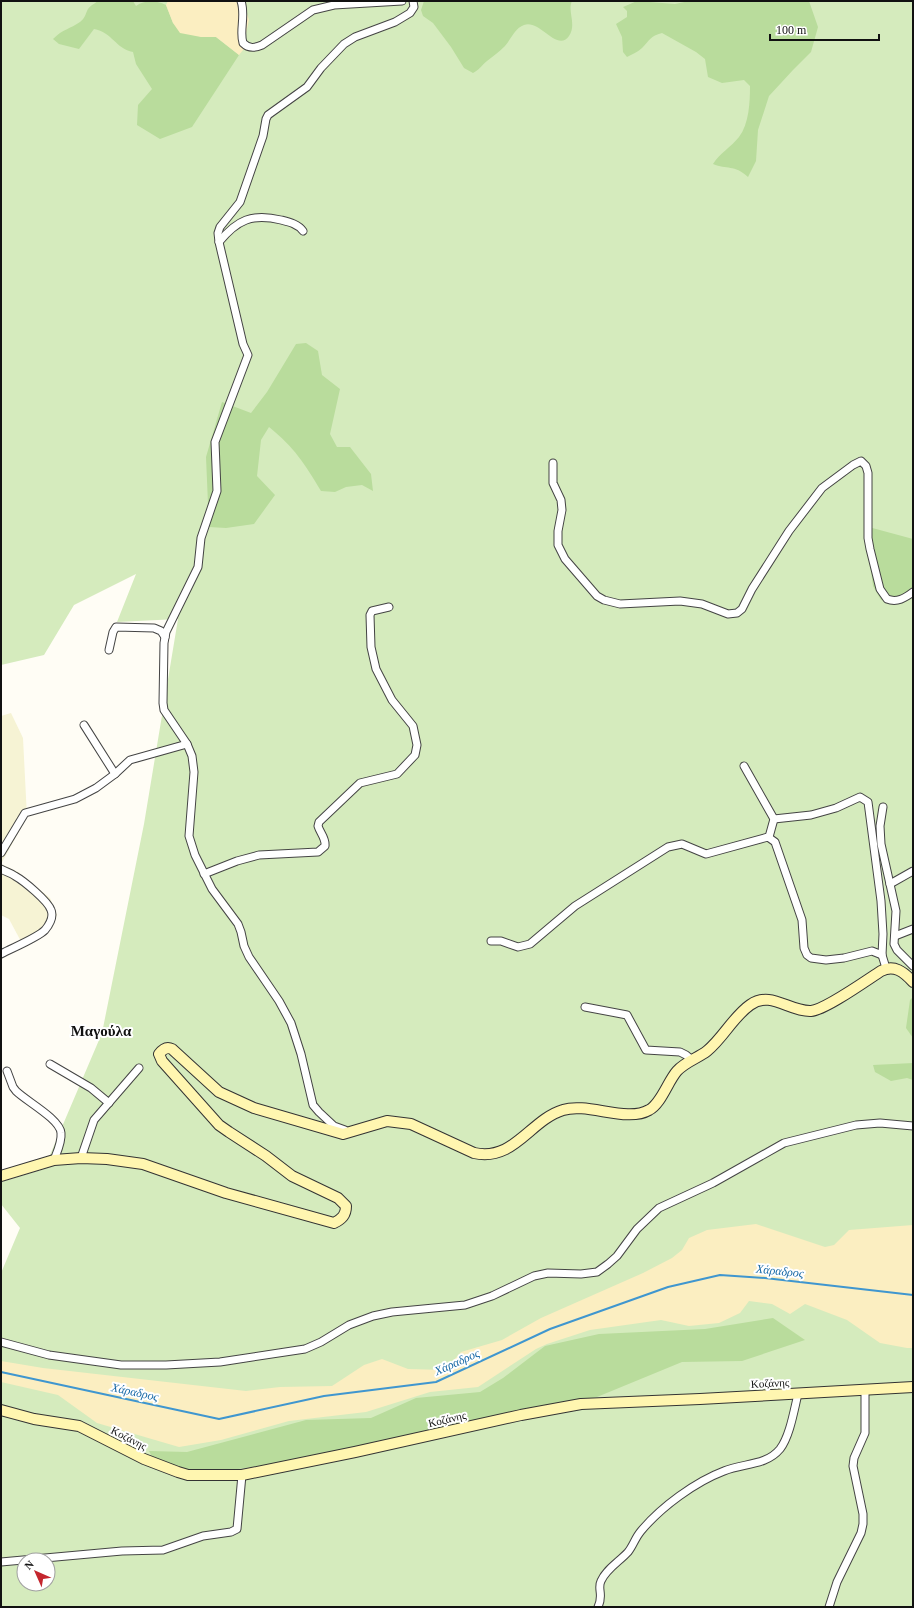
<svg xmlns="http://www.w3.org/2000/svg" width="914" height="1608" font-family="Georgia,serif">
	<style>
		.farmland { fill: #f6f3d4 }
		.green { fill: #d5ebbd; fill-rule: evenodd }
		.forest { fill: #b9dc9c }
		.sand { fill: #fbeec1 }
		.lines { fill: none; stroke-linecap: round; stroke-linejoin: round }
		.stream { stroke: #3f96cf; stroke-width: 2 }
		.street-casing { stroke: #444; stroke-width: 9 }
		.secondary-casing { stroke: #333; stroke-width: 12 }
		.street { stroke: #fff; stroke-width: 7 }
		.secondary { stroke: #fff6b0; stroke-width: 10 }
		.labels { text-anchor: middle; stroke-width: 4; stroke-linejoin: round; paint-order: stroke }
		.street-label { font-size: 11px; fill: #111; stroke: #fff }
		.water-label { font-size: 12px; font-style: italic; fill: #1768a6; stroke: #fff }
		.district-label { font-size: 15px; font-weight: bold; fill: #111; stroke: #fff }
	</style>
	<rect width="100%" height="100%" fill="#fffdf5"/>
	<!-- farmland -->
	<path class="farmland" d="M11,713L23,738L27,817L1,864L18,872L50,898L57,915L49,931L24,947L9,919L1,915V716Z"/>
	<!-- green -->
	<path class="green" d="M1,1H913V1607H1V1273L20,1228L1,1204V1182L44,1169L102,1033L144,824L178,619L117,622L136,574L74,605L44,655L1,665ZM24,1560H48V1584H24Z"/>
	<!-- forest -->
	<g class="forest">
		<path d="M98,1H133L136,6C145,0 155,0 166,5L173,23L201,37H216L239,55L192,127L160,139L137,125L138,105L152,89L136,64L133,52C116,49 112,32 94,29L79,49L59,44L53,39C63,29 70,29 80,22C84,19 85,16 87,11C89,6 94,4 98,1Z"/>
		<path d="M424,1H572C567,11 577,24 569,36C557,53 540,19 524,25C515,28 511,39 505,46C499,52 493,56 487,61C481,66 479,70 473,73L464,68L451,47L433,23L423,16L421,10Z"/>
		<path d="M637,1L675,4L689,1H809L818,27L811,52L793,70L769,96L758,130L756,161L748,177C734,164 727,170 713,164C720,153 731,147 739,137C749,124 750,102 750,86L744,80L722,83L708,77L705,59L696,52L662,33C650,36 650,40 642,48C638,52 632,54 627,57L623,52L622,37L616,24L627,17V11L623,7Z"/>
		<path d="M306,343L318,351L322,375L340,389L330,434L337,447H350L371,474L373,491L362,485L346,487L335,492L321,491C305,464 294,447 269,427L261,440L257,476L275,495L254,524L226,528L209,527L206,457L222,402L251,413L267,392L296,344Z"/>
		<path d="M865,526L913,539V590L895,603L881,600L873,586Z"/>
		<path d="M913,997V1038L906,1028L910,1000Z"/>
		<path d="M913,1063V1080L907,1078L891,1081L875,1072L873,1065Z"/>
		<path d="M773,1318L805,1340L742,1361L682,1362L597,1397L454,1425L361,1447L271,1464L226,1471L190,1470L153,1459L149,1451L187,1452L306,1420L371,1418L416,1398L480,1392L503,1378L545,1346L599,1334L705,1329Z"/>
	</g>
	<!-- sand -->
	<g class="sand">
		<path d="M168,1H243L249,20L245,38L248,44L239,55L216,37H201L180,33L173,23L166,5Z"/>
		<path d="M756,1224L825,1247L834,1245L849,1230L913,1225V1348H907L880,1343L847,1320L805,1304L790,1314L772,1304L749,1301L740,1313L719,1323L689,1326L661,1320L590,1330L547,1344L536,1349L478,1387L430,1392L366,1412L289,1421L221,1440L179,1447L97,1423L58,1395L1,1382V1361L43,1368L246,1391L280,1387L332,1386L364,1365L382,1359L408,1369L445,1370L461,1352L502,1340L541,1318L643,1273L672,1258L682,1250L689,1238L707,1230Z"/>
	</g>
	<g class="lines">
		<!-- stream -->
		<path class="stream" d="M1,1372L219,1419L324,1396L436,1382L550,1329L668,1287L720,1275L765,1278L913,1295"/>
		<!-- street casing -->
		<g class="street-casing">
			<g id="street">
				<path d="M241,1C246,16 239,31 243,43C249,49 255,48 262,45L313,10L334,5L402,1"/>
				<path d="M219,242C237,220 252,213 281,220C289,222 298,224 303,231"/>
				<path d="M553,463V483L561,500L562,510L558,531V545L565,559L597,596L604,600L620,604L680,601L702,604L728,614L737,613L742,609L752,589L789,531L822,488L853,465L861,461L866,466L868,473V538L870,549L880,589L887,599C897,603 905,598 913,592"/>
				<path d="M109,650L113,632L116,627L154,628L161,631L165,637"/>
				<path d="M84,725L115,774L130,760L187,744"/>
				<path d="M744,766L774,819L769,837"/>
				<path d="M883,807L880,826L881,844L896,911L894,944L897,950L913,966"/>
				<path d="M774,819L811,815L836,808L860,797L868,802L881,901L883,934L882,955L886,968"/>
				<path d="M1,853L25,813L75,799L96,788L115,774"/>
				<path d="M1,869C6,872 11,873 15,876C24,881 48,901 51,910C54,917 49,925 45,930C37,938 12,948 1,954"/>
				<path d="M204,874L237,861L259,855L318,852L325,846C326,838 320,833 318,826L319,822L360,783L397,774L415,755L417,745L413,726L392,700L376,669L371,647L370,615L372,611L389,607"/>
				<path d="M890,884L913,871"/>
				<path d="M895,936L913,929"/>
				<path d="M491,941H501L518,947L530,944L575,906L668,847L682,844L706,854L768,837L775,842L802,920L804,948L807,955L811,958L826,960L844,958L872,951L882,955"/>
				<path d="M585,1007L627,1015L646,1050L680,1052L686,1055L692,1060"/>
				<path d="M50,1064L91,1088L109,1103"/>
				<path d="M7,1071L13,1087L16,1091C26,1101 60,1119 61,1133C62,1142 57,1152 54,1160"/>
				<path d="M345,1130L334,1126L319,1112L313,1105L301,1054L291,1023L279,1001L249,957L244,946L241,932L238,924L212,889L195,855L189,836L194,772L192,756L187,744L164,710L163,703L164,643L166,632L198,567L201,538L217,491L215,442L248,355L243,344L219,242L218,233L220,227L240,202L263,136L266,119L268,115L307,87L321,68L344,44L355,37L395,22L410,13L414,7L413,1"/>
				<path d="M81,1158L94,1120L139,1068"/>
				<path d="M1,1342L49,1355L121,1365H166L220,1362L305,1349L321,1342L349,1325L373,1316L392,1312L465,1305L492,1296L534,1276L548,1273L581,1274L597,1272L608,1264L617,1256L637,1229L659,1208L713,1183L784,1143L856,1125L880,1123L913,1126"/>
				<path d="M1,1562L122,1551L163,1550L203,1536L231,1532L237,1529L242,1475"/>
				<path d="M598,1607C604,1595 597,1589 601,1581C606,1569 620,1561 628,1552C633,1546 635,1538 641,1531C661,1507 695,1482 724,1471C743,1463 766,1466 780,1449C790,1436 794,1410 798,1394"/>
				<path d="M829,1607L837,1582L861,1533L863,1524V1514L853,1466L854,1458L865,1433V1389"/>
			</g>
		</g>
		<!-- secondary casing -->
		<g class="secondary-casing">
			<g id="secondary">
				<path d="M1,1176L54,1160L81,1158L107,1159L143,1164L226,1193L334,1223C342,1219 346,1215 346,1206L338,1198L292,1176L266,1156L229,1132L219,1125L162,1061L159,1054C162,1050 166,1046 172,1049L219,1092L254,1108L343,1134L387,1121L411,1124L474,1153C514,1162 530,1120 563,1110C587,1102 627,1123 649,1110C661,1104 668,1081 677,1071C685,1062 698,1058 707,1051C723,1038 733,1017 750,1005C771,990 789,1012 811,1011C825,1010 867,980 881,971C894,964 904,972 913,982"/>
				<path d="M1,1410L34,1419L79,1426L144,1459L178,1472L188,1475H242L355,1452L521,1415L581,1404L700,1399L913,1387"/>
			</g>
		</g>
		<!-- street -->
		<use href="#street" class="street"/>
		<!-- secondary -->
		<use href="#secondary" class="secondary"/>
	</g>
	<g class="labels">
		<!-- street labels -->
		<g class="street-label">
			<text transform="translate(770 1383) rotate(-3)" y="4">Κοζάνης</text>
			<text transform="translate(447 1419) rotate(-13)" y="4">Κοζάνης</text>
			<text transform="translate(129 1438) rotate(27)" y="4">Κοζάνης</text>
		</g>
		<!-- water labels -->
		<g class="water-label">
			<text transform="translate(780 1271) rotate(6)" y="4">Χάραδρος</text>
			<text transform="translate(457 1362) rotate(-24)" y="4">Χάραδρος</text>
			<text transform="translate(135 1392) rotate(12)" y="4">Χάραδρος</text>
		</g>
		<!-- district labels -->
		<g class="district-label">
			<text x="101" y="1036">Μαγούλα</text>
		</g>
	</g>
	<!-- border -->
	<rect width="914" height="1608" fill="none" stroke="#111111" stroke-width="4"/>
	<!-- north arrow -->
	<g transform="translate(36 1572) rotate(315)"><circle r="19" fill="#ffffff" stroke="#a0a0a0"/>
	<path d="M0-3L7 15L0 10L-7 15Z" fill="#c4262e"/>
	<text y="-6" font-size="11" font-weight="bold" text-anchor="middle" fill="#111111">N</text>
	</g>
	<!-- scale -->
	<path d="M770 34v6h109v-6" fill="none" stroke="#111111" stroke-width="2"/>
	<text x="776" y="34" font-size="12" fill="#111111" stroke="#ffffff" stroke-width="3" paint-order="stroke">100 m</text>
</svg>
